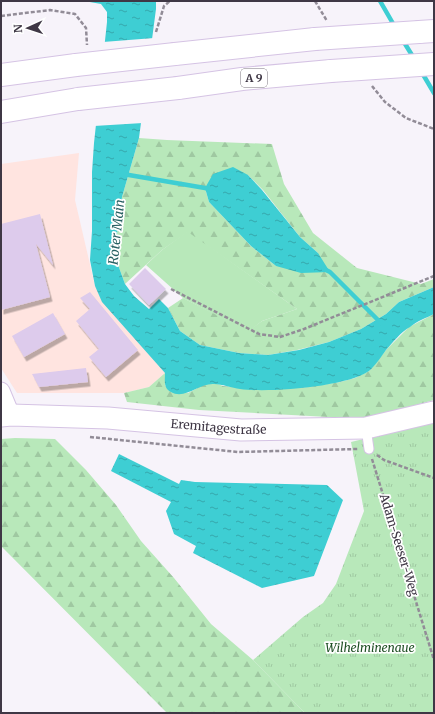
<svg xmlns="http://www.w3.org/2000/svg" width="435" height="714" font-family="Merriweather,serif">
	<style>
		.commercial { fill: #ffe4e0 }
		.green { fill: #b8e8ba }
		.forest { fill: url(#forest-firs); fill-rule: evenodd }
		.park { fill: url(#park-tufts) }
		.water { fill: url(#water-ripples) }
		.pier { fill: #f7f3fa }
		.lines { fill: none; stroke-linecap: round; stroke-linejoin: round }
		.stream { stroke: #3eced3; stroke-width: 4.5 }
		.building { fill: #ddcbec; filter: url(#shadow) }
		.service-casing { stroke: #d5c3e4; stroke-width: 11 }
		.minor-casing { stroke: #d5c3e4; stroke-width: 19 }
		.tertiary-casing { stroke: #d5c3e4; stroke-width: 23 }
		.motorway-casing { stroke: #d5c3e4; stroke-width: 24 }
		.path { stroke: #928c97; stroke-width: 2.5; stroke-dasharray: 4 2; stroke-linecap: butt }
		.service { stroke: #fff; stroke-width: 9 }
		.minor { stroke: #fff; stroke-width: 17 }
		.tertiary { stroke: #fff; stroke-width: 21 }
		.motorway { stroke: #fff; stroke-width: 22 }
		.motorway-bridge-casing { stroke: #d5c3e4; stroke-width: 24; stroke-linecap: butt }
		.motorway-bridge { stroke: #fff; stroke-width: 22 }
		.labels { text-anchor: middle; stroke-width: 3.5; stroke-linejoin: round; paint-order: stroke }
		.shield { fill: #fff; stroke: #79737d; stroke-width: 1 }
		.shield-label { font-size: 11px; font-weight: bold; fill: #3f3745 }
		.street-label { font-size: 12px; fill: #3f3745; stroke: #fff }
		.park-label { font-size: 12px; font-style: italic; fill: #1c4e22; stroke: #fff }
		.water-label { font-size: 13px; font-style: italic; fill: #276062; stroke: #fff }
	</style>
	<defs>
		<pattern id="forest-firs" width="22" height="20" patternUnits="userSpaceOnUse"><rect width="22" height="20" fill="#b8e8ba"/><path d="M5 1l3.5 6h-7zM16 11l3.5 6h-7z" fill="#9fc8a1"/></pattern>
		<pattern id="park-tufts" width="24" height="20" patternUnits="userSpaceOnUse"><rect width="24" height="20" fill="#b8e8ba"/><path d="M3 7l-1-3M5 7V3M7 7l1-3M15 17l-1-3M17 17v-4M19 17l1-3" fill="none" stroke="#9fc8a1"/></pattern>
		<pattern id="water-ripples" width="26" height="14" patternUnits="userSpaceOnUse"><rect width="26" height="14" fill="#3eced3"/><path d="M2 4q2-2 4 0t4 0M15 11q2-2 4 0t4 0" fill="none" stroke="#35a8ad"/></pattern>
		<filter id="shadow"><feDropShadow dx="2.5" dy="4.5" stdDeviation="0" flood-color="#0004"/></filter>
	</defs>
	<rect width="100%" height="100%" fill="#f7f3fa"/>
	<!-- commercial -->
	<path class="commercial" d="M79,153L75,200L95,286L165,373L149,387L124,393H17L1,368V164Z"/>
	<!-- green -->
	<path class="green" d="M188,231L297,309L262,321L248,332L183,298L146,265L162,250Z"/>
	<!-- forest -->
	<g class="forest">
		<path d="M139,138L167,140L272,144L284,184L313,233L357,268L421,284L434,279V287L399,302L386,314L361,329L329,342L297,350L268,355L239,353L200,345L180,331L168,308L183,298L248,331L262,321L297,309L188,232L162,250L125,284L117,262V234L122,197ZM248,175L263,190L300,237L318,253L276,266L251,246L209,202L205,188Z"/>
		<path d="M434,314V400L366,419L199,410L127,402L124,393L149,387L165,373V386L188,393L205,384L215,383L223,386L264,390L308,387L340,382L355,378L369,371L387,349L409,327Z"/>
		<path d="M15,438L55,439L86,470L116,505L141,541L174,578L211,624L253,660L305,713H167L1,546V439Z"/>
	</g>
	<!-- park -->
	<path class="park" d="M434,422V713H305L253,660L303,617L323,603L336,584L364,511L351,442Z"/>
	<!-- water -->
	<g class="water">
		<path d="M84,1H156V9L139,138L122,197L117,234V262L125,284L134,296L149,309L159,299L168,308L180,331L200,345L239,353L268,355L299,350L329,342L361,329L386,314L399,302L434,287V314C426,318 417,321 410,327C401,332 393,342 386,350C381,357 375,366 369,371C347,387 267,393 240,389C232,388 222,384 214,384C199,383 185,400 171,392C163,388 165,380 165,373L102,302L95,286L90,260L92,231V172L94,143L107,22V12L101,4Z"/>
		<path d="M233,167L248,175L262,190L300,237L318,253L330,272L301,273L276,266L251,246L209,202L205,188L213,174Z"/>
		<path d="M119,454L179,484L181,480L195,482L327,485L343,500L314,576L262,588L193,553L196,546L174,534L166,511L171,502L111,471Z"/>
	</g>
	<!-- pier -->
	<path class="pier" d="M154,38L143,123L94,126L103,42Z"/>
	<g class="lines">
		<!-- stream -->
		<g class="stream">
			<path d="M380,1L395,27"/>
			<path d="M402,39L415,60"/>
			<path d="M421,71L434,93"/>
			<path d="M123,174L205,188L210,190"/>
			<path d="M324,269L330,272L381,323"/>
		</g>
	</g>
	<!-- building -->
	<g class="building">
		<path d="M40,214L53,265L36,244L50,297L1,310V224Z"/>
		<path d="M145,268L166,289L149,305L129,284Z"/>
		<path d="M90,292L138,350L106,377L89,357L99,349L76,321L90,309L80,298Z"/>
		<path d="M53,313L65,334L24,357L12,336Z"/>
		<path d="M86,368L88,382L39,387L32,374Z"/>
	</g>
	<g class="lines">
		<!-- service casing -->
		<g class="service-casing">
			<path id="service" d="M366,428L369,449"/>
		</g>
		<!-- minor casing -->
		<g class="minor-casing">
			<path id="minor" d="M1,391L11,415"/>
		</g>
		<!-- tertiary casing -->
		<g class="tertiary-casing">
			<g id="tertiary">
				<path id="s1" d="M1,416L11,415L108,418L241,430L366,428L434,412"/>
			</g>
		</g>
		<!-- motorway casing -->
		<g class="motorway-casing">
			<g id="motorway">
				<path d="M419,32L434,31"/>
				<path d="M175,54L315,39"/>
				<path d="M1,75L76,65"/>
				<path d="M178,88L242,79L331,71"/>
				<path d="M1,112L78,99"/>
			</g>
		</g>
		<!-- path -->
		<g class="path">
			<path d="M315,1L327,21"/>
			<path d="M1,16L50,10L75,14L86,28L87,45"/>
			<path d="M156,32L164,6L170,1"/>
			<path d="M372,86L385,102L406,118L434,129"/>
			<path d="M171,289L259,334L280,337L304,329L434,276"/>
			<path d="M90,437L238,452L358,449"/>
			<path d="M377,455L384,460L434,478"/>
			<path d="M372,459L434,660"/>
		</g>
		<!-- service -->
		<use href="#service" class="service"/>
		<!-- minor -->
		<use href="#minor" class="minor"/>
		<!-- tertiary -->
		<use href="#tertiary" class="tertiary"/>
		<!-- motorway -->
		<use href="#motorway" class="motorway"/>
		<!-- motorway-bridge casing -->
		<g class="motorway-bridge-casing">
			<g id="motorway-bridge">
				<path d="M315,39L419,32"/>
				<path d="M76,65L175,54"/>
				<path d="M331,71L434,64"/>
				<path d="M78,99L178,88"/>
			</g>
		</g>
		<!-- motorway-bridge -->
		<use href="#motorway-bridge" class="motorway-bridge"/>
	</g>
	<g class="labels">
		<!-- shield labels -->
		<rect class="shield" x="241" y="69" width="26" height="18" rx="3"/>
		<g class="shield-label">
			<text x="254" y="82">A 9</text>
		</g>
		<!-- street labels -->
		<g class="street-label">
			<text dy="4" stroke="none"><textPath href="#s1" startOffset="218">Eremitagestraße</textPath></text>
			<text transform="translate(399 545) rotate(73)" y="4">Adam-Seeser-Weg</text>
		</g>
		<!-- park labels -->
		<g class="park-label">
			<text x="370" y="652">Wilhelminenaue</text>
		</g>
		<!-- water labels -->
		<g class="water-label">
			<text transform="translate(116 232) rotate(-84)" y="5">Roter Main</text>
		</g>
	</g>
	<!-- border -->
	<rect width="435" height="714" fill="none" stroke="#3f3745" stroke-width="4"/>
	<!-- north arrow -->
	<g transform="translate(28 28) rotate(267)" stroke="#ffffff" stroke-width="3" paint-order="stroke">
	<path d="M0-3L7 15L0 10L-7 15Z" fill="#3f3745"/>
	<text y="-6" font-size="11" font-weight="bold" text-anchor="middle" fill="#3f3745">N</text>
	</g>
</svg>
